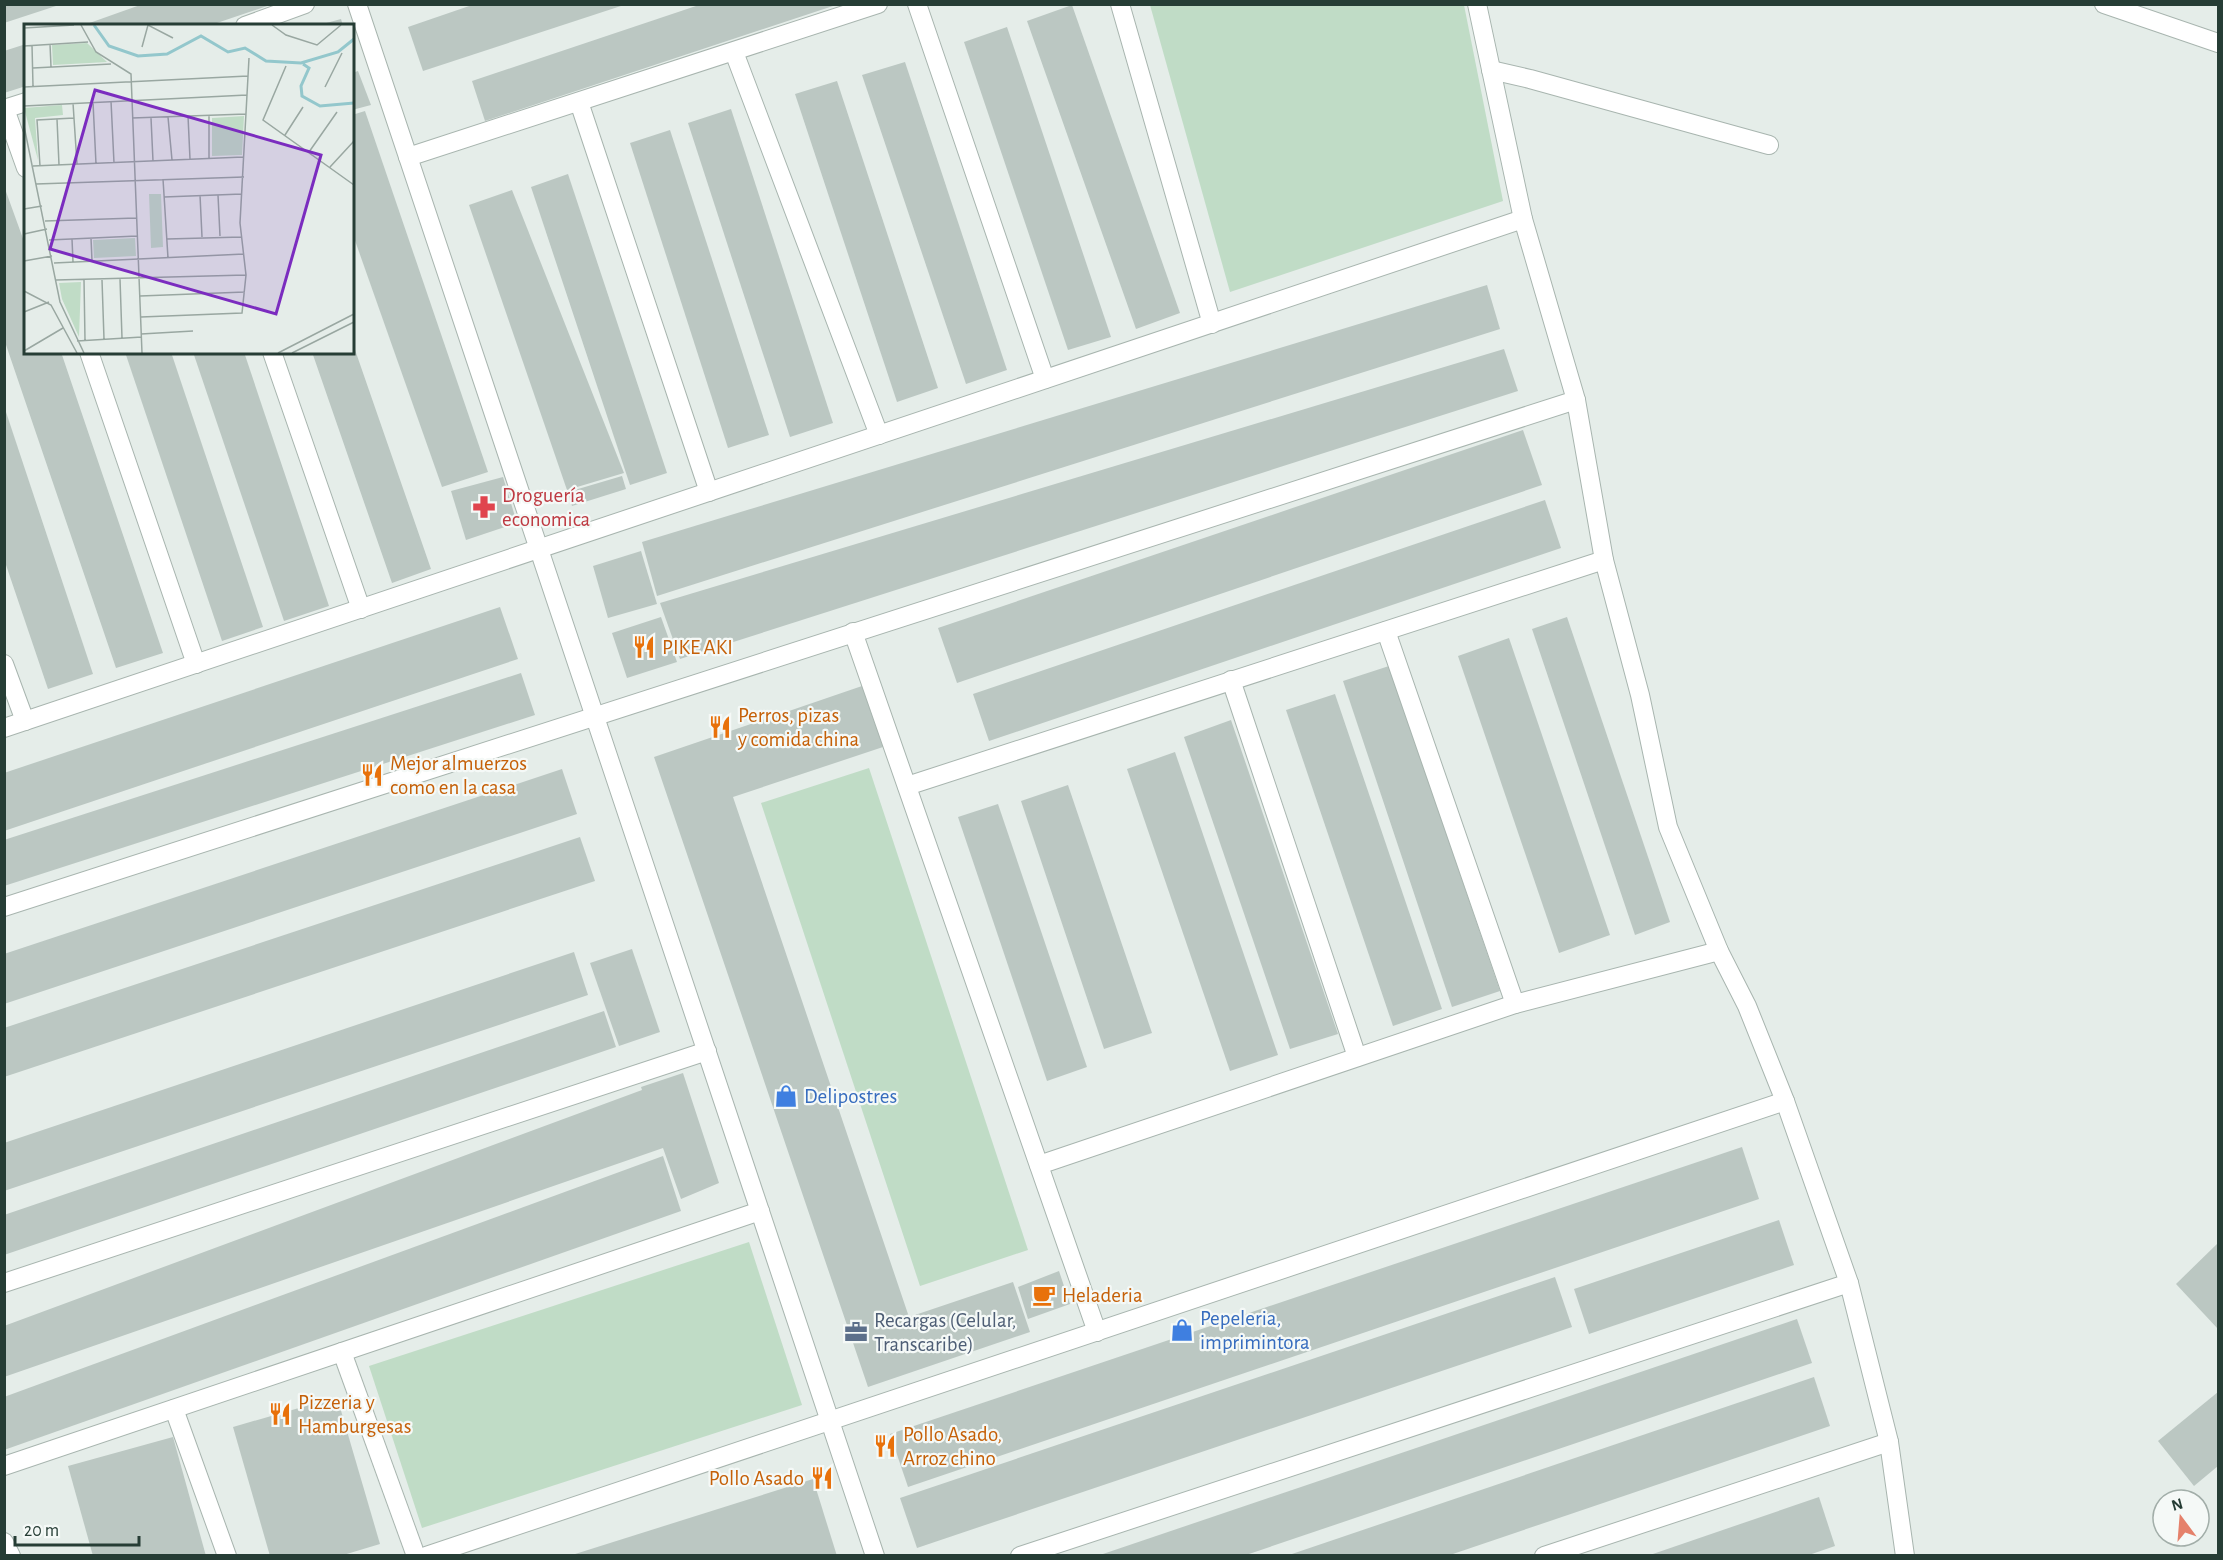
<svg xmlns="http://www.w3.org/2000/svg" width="2223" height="1560" font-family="'Alegreya Sans',sans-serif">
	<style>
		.green { fill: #c0dcc6 }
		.building { fill: #bbc7c2 }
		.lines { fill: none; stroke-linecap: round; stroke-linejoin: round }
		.service-casing { stroke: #a8b5af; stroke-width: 20 }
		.minor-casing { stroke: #a8b5af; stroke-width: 20 }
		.service { stroke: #fff; stroke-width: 18 }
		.minor { stroke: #fff; stroke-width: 18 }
		.labels { text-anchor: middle; stroke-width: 4.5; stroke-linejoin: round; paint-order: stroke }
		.health-label { font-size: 21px; fill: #be3a42; stroke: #f5f9f7; text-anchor: start }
		.food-label { font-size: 21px; fill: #c56008; stroke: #f5f9f7; text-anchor: start }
		.shop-label { font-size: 21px; fill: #366cbe; stroke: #f5f9f7; text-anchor: start }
		.service-label { font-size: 21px; fill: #4e5e75; stroke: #f5f9f7; text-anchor: start }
		.inset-river { fill: none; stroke: #93c7cc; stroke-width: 3 }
		.inset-road { fill: none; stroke: #99a7a1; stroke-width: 1.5 }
		.view { fill: #7b2cbf; fill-opacity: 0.15; stroke: #7b2cbf; stroke-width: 3 }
		.inset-edge { fill: none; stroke: #263d35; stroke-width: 3 }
	</style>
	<rect width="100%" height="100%" fill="#e5ede9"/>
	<!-- green -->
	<g class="green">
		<path d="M1150,5H1464L1503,201L1230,292Z"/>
		<path d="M869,768L1028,1250L920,1286L761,803Z"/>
		<path d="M749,1242L802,1405L422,1528L369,1366Z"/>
	</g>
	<!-- building -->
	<g class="building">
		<path d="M4,4H59V5L4,23Z"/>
		<path d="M143,4H270V5L208,26H81Z"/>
		<path d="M475,4H624V5L423,71L408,27Z"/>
		<path d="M702,4L836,5L485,121L472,81Z"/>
		<path d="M1072,5L1180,313L1136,329L1027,21Z"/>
		<path d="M341,19L343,26H319V25Z"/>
		<path d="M1007,27L1111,337L1068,350L964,42Z"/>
		<path d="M26,44V86L4,93V51Z"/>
		<path d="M905,62L1007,370L966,384L862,75Z"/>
		<path d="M358,71L371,105L352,110V73Z"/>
		<path d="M837,81L938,388L897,402L795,94Z"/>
		<path d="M731,109L833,423L790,437L688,123Z"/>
		<path d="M365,111L488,472L442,487L352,232V115Z"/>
		<path d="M670,130L769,435L728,448L630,143Z"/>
		<path d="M568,174L667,473L630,485L531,187Z"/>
		<path d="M4,186L26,247V352H61L163,653L116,668L4,339Z"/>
		<path d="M512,190L624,473L567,490L469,205Z"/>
		<path d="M1487,285L1500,329L657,596L642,542Z"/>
		<path d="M353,344L431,569L392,583L312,352H352Z"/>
		<path d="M1504,349L1518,391L680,659L660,603Z"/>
		<path d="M125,352H171L263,627L222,641Z"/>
		<path d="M193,352H244L329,606L284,621Z"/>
		<path d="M5,409L93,674L48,689L4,559Z"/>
		<path d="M1523,430L1542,485L957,683L938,628Z"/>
		<path d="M622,476L626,489L572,506L568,492Z"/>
		<path d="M503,477L517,523L466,540L451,491Z"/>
		<path d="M1545,500L1561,548L989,741L973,694Z"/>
		<path d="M641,551L657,604L608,618L593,566Z"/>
		<path d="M500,607L518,659L4,831V773Z"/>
		<path d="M661,617L677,662L627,678L612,633Z"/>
		<path d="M1567,617L1670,922L1635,935L1532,629Z"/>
		<path d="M1509,638L1610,935L1559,953L1458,656Z"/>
		<path d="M1389,666L1500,991L1452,1007L1343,681Z"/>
		<path d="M521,673L535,715L4,886V840Z"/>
		<path d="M862,686L883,747L733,797L909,1317L1013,1282L1030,1332L868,1387L654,757Z"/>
		<path d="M1335,694L1442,1009L1393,1026L1286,710Z"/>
		<path d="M1231,720L1338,1034L1290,1049L1184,737Z"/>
		<path d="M1175,752L1278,1055L1230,1071L1127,769Z"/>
		<path d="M562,769L577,814L4,1004V954Z"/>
		<path d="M1068,785L1152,1033L1104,1049L1021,801Z"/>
		<path d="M998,804L1087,1067L1047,1081L958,817Z"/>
		<path d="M580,837L595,881L4,1077V1028Z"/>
		<path d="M632,949L660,1032L619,1046L590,963Z"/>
		<path d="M574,952L588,995L4,1191V1143Z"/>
		<path d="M604,1011L616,1047L4,1255V1215Z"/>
		<path d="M683,1073L719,1183L681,1199L663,1148L4,1377V1326L642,1090L641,1087Z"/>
		<path d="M1742,1147L1759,1199L908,1487L890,1434Z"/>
		<path d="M663,1156L681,1211L4,1450V1397Z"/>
		<path d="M1779,1220L1794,1265L1589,1334L1574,1289Z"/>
		<path d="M2218,1243V1329L2176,1284Z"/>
		<path d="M1059,1271L1070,1304L1028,1319L1018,1287Z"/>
		<path d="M1555,1277L1572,1327L917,1548L900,1498Z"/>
		<path d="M1797,1319L1812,1363L1243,1556H1097Z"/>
		<path d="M1814,1377L1830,1426L1447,1556H1286Z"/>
		<path d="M2218,1392V1466L2194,1486L2158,1441Z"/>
		<path d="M337,1397L380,1544L340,1556H270L233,1427Z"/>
		<path d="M173,1437L206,1556H93L68,1466Z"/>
		<path d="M813,1479L837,1556H572V1555Z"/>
		<path d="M1819,1497L1835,1546L1806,1556H1647Z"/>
	</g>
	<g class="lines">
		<!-- service casing -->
		<g class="service-casing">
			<path id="service" d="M1491,70L1530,79L1769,145"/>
		</g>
		<!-- minor casing -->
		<g class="minor-casing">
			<g id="minor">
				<path d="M357,4L875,1556"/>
				<path d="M917,4L1045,379"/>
				<path d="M1120,4L1212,324"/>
				<path d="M1477,4L1523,219L1576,400L1604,560L1640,695L1668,827L1719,951L1747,1006L1785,1101L1849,1283L1889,1442L1905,1556"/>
				<path d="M2104,4L2218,43"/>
				<path d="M245,26L305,4"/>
				<path d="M734,52L879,435"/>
				<path d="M579,102L709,492"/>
				<path d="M4,109L26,102"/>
				<path d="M5,109L26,168"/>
				<path d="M408,157L878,4"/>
				<path d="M89,352L196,664"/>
				<path d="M272,352L361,609"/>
				<path d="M1386,631L1515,1004"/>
				<path d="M853,632L1097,1332"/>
				<path d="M4,664L25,721"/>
				<path d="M1231,680L1357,1057"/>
				<path d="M4,728L1523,219"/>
				<path d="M907,786L1604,560"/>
				<path d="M4,907L1576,400"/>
				<path d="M1039,1165L1515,1004L1719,951"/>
				<path d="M4,1283L707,1051"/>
				<path d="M342,1352L416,1556"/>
				<path d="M174,1409L227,1556"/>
				<path d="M4,1466L760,1211"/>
				<path d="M4,1542L11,1556"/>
				<path d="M426,1556L1785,1101"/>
				<path d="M1020,1556L1849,1283"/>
				<path d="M1544,1556L1889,1442"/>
			</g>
		</g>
		<!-- service -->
		<use href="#service" class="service"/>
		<!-- minor -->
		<use href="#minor" class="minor"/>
	</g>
	<!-- icons -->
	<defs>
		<g id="pharmacy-bare" transform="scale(1.8)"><path d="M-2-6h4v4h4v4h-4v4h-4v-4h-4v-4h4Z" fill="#e0444e" stroke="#f5f9f7" stroke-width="2.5" paint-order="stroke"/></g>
		<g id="restaurant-bare" transform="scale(1.8)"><path d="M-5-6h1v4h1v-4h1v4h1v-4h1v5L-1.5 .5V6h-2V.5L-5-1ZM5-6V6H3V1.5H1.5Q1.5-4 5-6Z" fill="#e8710a" stroke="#f5f9f7" stroke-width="2.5" paint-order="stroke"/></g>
		<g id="shop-bare" transform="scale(1.8)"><path d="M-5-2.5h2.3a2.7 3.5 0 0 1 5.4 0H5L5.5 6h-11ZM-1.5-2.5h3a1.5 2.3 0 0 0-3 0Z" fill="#3f7fe0" stroke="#f5f9f7" stroke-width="2.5" paint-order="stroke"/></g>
		<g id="cafe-bare" transform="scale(1.8)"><path d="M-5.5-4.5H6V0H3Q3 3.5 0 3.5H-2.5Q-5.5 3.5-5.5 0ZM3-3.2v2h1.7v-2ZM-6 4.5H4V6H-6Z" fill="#e8710a" stroke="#f5f9f7" stroke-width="2.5" paint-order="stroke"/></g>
		<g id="office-bare" transform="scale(1.8)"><path d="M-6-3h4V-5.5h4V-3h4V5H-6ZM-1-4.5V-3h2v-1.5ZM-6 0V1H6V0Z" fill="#5c6f8a" stroke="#f5f9f7" stroke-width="2.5" paint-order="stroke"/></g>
	</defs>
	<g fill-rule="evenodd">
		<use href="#pharmacy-bare" x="484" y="507"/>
		<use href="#restaurant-bare" x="644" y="647"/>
		<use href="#restaurant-bare" x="720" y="727"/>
		<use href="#restaurant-bare" x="372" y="775"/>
		<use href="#shop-bare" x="786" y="1096"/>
		<use href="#cafe-bare" x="1044" y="1295"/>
		<use href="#shop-bare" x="1182" y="1330"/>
		<use href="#office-bare" x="856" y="1332"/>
		<use href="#restaurant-bare" x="280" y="1414"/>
		<use href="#restaurant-bare" x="885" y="1446"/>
		<use href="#restaurant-bare" x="822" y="1478"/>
	</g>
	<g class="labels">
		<!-- health labels -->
		<g class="health-label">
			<text x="502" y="502">Droguería<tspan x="502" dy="24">economica</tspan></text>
		</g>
		<!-- food labels -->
		<g class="food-label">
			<text x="662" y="654">PIKE AKI</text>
			<text x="738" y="722">Perros, pizas<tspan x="738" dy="24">y comida china</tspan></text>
			<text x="390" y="770">Mejor almuerzos<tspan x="390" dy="24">como en la casa</tspan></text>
			<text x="1062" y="1302">Heladeria</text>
			<text x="298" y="1409">Pizzeria y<tspan x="298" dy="24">Hamburgesas</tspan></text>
			<text x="903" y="1441">Pollo Asado,<tspan x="903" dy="24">Arroz chino</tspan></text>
			<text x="804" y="1485" text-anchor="end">Pollo Asado</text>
		</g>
		<!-- shop labels -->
		<g class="shop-label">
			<text x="804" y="1103">Delipostres</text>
			<text x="1200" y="1325">Pepeleria,<tspan x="1200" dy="24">imprimintora</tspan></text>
		</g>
		<!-- service labels -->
		<g class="service-label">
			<text x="874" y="1327">Recargas (Celular,<tspan x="874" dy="24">Transcaribe)</tspan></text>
		</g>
	</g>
	<!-- overview -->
	<g transform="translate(24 24)">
		<rect width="330" height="330" fill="#e5ede9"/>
		<path d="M63,19L83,38L29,41L28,21ZM38,81L39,91L11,94L14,136L0,84ZM220,92L218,131L188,132V94ZM125,170H137L139,223L127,224ZM111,214L112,232L70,234L69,216ZM57,258L55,313L38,275L35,259Z" fill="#c0dcc6"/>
		<path class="inset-river" d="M70,1L85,22L114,32L143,30L177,12L204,28L221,24L242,37L277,39L314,28L330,15M279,40L285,44L277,62L278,72L296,82L330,79"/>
		<path class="inset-road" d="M57,1L72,28L107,50L118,329M248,1L262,11L293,21L317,1M0,4L50,1M26,20L27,43M8,21L9,62M0,22L64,18M118,23L124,1L149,14M262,42L239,96L330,161M9,44L87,40M0,63L224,52M301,63L318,29M87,77L90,139M69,78L72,140M49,79L53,140M0,82L223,71M185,91V135M164,92L166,135M144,93L148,136M108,94L222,90M127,94L129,137M33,95L35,141M0,102L36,278L60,329M261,111L279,83M285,128L313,88M9,142L219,133M16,142L13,96L50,94M306,143L330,117M139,155L144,234M12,160L220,153M176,171L178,213M194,171L196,212M140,173L218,170M0,185L18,182M21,197L112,194M0,210L23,205M67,214L68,237M48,215L49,238M143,215L218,213M25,216L113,212M0,237L28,232M30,239L220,230M96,255L98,314M32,256L222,251M60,256L61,316M78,256L80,315M0,267L27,281L53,329M116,272L221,268M0,288L25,278M117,293L218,289L222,251L216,199L225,34M117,310L169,307M53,317L118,313M0,327L39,304M254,329L330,290M268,329L330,298"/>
		<path class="view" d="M71,66L297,131L252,290L26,225Z"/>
		<rect width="330" height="330" class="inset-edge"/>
	</g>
	<!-- border -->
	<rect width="2223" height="1560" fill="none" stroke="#263d35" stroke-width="12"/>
	<!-- north arrow -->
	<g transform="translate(2181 1518) rotate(344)"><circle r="28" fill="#f5f9f7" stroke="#a2aea9" stroke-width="1.5"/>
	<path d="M0-4.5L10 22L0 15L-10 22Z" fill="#e5816b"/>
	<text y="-9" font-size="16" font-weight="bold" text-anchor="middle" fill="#263d35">N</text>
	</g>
	<!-- scale -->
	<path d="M15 1536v9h124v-9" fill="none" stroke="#263d35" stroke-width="3"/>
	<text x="24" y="1536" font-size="18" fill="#263d35" stroke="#f5f9f7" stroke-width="4.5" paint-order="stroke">20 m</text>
</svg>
